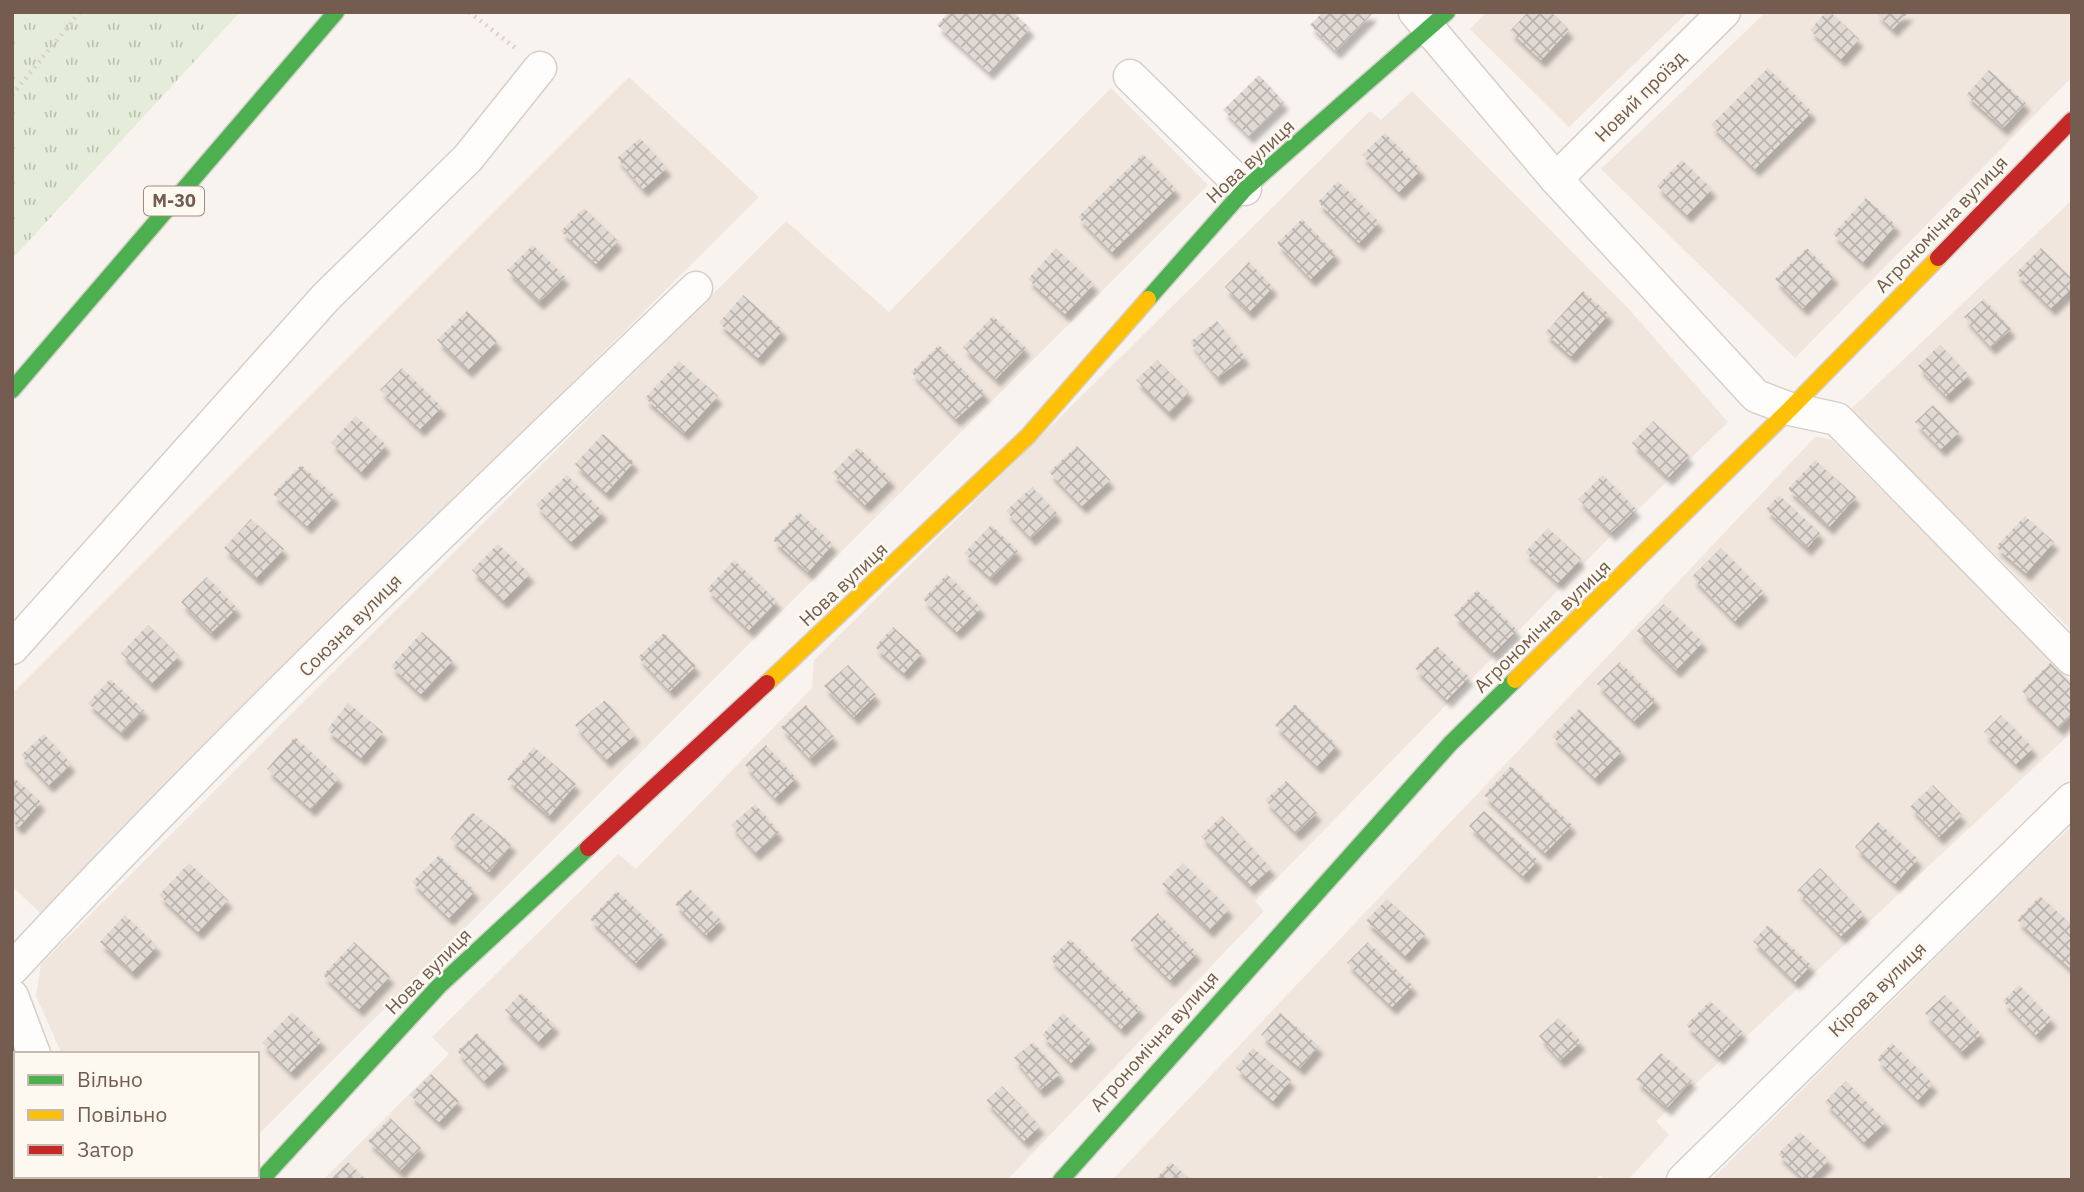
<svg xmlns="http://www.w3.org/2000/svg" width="2084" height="1192" font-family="'IBM Plex Sans',sans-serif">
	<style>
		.residential { fill: #f0e6dd }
		.park { fill: url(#park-tufts) }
		.building { fill: url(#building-cross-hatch); filter: url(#shadow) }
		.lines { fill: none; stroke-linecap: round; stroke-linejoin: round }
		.street-casing { stroke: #d5cfc9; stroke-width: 35 }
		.fast-casing { stroke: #d5cfc9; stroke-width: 19 }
		.slow-casing { stroke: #d5cfc9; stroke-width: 19 }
		.jam-casing { stroke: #d5cfc9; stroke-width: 19 }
		.path { stroke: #d8d1cd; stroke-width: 4.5; stroke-dasharray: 2 5; stroke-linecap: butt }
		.street { stroke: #fefdfc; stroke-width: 32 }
		.fast { stroke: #4caf50; stroke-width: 16 }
		.slow { stroke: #ffc107; stroke-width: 16 }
		.jam { stroke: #c62828; stroke-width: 16 }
		.labels { text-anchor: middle; stroke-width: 5; stroke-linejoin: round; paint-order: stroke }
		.shield { fill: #fdf9f1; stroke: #9d8c80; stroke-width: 2 }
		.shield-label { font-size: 18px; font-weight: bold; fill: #745d50 }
		.street-label { font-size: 19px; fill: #745d50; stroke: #fdf9f1 }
	</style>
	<defs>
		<pattern id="park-tufts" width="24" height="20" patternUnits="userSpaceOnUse" patternTransform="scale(1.75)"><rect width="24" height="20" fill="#e5ecda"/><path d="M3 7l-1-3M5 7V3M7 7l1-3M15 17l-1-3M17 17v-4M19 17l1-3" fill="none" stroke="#bec2b3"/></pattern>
		<pattern id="building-cross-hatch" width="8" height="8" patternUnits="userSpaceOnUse" patternTransform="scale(1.75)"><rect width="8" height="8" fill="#e1d9d4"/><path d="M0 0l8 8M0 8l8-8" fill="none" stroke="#bbb3ae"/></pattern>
		<filter id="shadow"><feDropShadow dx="4.5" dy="8" stdDeviation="2" flood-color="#0004"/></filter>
	</defs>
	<rect width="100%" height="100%" fill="#f8f3ee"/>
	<!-- residential -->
	<g class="residential">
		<path d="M1487,12H1688L1569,127L1470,29Z"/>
		<path d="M1766,12H2072V77L1795,358L1601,169Z"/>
		<path d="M629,77L759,197L40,913L12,886V694Z"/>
		<path d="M1111,88L1208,185L257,1136V1054H62L36,996L41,964L786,221L889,312Z"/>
		<path d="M1412,91L1626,306L1728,422L1605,542L1255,901L1264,911L1007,1180H323L449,1054L432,1037L618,854L636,869L812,688L814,660L1370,111L1381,120Z"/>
		<path d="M2072,200V631L1849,411Z"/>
		<path d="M1816,436L1832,440L2072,682V732L1656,1121L1669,1135L1628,1180H1606L1600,1175L1596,1180H1112Z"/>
		<path d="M2072,826V1180H1711L2032,863Z"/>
		<path d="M12,1056L16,1063V1176H70L72,1180H12Z"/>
	</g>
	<!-- park -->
	<path class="park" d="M12,12H240L12,259Z"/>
	<!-- building -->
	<g class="building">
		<path d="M949,12H1013L1030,28L989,72L937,25Z"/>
		<path d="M1323,12H1370L1372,14L1336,51L1310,25Z"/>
		<path d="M1528,12H1551L1569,30L1541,60L1510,31Z"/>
		<path d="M1826,12H1830L1859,39L1841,59L1810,30Z"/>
		<path d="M1875,12H1909L1893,29Z"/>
		<path d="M1768,68L1812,112L1755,169L1711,125Z"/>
		<path d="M1989,70L2026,103L2003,128L1966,95Z"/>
		<path d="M1259,75L1284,102L1249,136L1223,110Z"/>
		<path d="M1385,133L1421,170L1399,192L1362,155Z"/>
		<path d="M640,138L667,168L643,189L617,158Z"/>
		<path d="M1143,154L1176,189L1112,252L1078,217Z"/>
		<path d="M1682,160L1712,189L1687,215L1657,186Z"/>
		<path d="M1338,181L1379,222L1359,243L1318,202Z"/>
		<path d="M1866,198L1896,225L1863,262L1833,234Z"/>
		<path d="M584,208L618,241L596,264L561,231Z"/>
		<path d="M1302,219L1336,254L1311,279L1277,243Z"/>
		<path d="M533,245L565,277L539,302L507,270Z"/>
		<path d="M1056,248L1094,284L1065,314L1028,279Z"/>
		<path d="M1807,248L1834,276L1803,308L1775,279Z"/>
		<path d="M2041,248L2072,279V288L2051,308L2016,273Z"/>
		<path d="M1249,262L1273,287L1249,312L1225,287Z"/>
		<path d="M1583,291L1609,314L1571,356L1545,333Z"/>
		<path d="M743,295L783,330L758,358L719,323Z"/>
		<path d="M1984,299L2011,329L1991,347L1964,317Z"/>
		<path d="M467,311L497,341L468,370L437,340Z"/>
		<path d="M993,316L1026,348L996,379L963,347Z"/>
		<path d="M1217,321L1245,357L1217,378L1190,342Z"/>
		<path d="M939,345L985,393L956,419L911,372Z"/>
		<path d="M1940,345L1969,375L1946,396L1918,366Z"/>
		<path d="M1157,360L1189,392L1169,413L1136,380Z"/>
		<path d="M679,361L718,396L684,433L645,398Z"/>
		<path d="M402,368L442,407L420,429L380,390Z"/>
		<path d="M1933,405L1959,432L1941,449L1915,422Z"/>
		<path d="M356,416L386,445L361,472L331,442Z"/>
		<path d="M1653,421L1689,456L1668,478L1632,443Z"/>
		<path d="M603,434L634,462L606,493L575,464Z"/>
		<path d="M1077,446L1110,480L1082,506L1049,472Z"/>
		<path d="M858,447L891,479L865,505L832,473Z"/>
		<path d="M1815,460L1856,497L1829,527L1788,489Z"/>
		<path d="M301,465L335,496L307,526L273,494Z"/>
		<path d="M567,475L603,512L571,542L536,505Z"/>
		<path d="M1603,475L1636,509L1611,533L1578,499Z"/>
		<path d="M1032,487L1057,513L1031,538L1006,511Z"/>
		<path d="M1779,495L1820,533L1807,548L1766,509Z"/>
		<path d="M799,512L833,544L808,572L773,540Z"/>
		<path d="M2025,516L2054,542L2026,573L1996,547Z"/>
		<path d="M251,519L284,549L256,578L224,548Z"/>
		<path d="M991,525L1018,551L991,578L964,553Z"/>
		<path d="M1548,528L1581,559L1558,583L1525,552Z"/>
		<path d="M498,544L530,574L503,601L472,570Z"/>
		<path d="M1721,548L1764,592L1735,621L1692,577Z"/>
		<path d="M734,560L777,601L749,630L707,589Z"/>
		<path d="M947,574L981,608L957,632L923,599Z"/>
		<path d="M207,577L237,608L211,633L181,602Z"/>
		<path d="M1477,590L1517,630L1493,654L1454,615Z"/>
		<path d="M1664,604L1703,642L1676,670L1637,631Z"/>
		<path d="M148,625L179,656L151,684L121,653Z"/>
		<path d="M893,627L922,653L904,673L875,647Z"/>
		<path d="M422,632L453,660L421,694L391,666Z"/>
		<path d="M664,633L696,666L670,691L638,657Z"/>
		<path d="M1437,646L1469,677L1447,700L1415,668Z"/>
		<path d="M1620,662L1656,700L1634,721L1597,684Z"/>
		<path d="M2050,663L2072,685V715L2059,728L2022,691Z"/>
		<path d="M848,665L876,695L854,717L824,686Z"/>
		<path d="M110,679L144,710L122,733L88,703Z"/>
		<path d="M605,700L635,735L606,760L575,725Z"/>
		<path d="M348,703L383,732L361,758L327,730Z"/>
		<path d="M1295,704L1337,745L1317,766L1275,725Z"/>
		<path d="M806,705L834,737L810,759L781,727Z"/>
		<path d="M1579,709L1622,751L1595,778L1552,736Z"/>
		<path d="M2001,715L2033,748L2016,764L1984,732Z"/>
		<path d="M44,734L71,764L49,785L21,755Z"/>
		<path d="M295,737L339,778L311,809L267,769Z"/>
		<path d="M766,745L796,778L775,798L745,765Z"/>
		<path d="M534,747L576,784L549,816L507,779Z"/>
		<path d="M1511,766L1572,825L1545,853L1484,795Z"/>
		<path d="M12,776L41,802L19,827L12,821Z"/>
		<path d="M1286,781L1317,813L1296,833L1265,800Z"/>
		<path d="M1933,785L1962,815L1939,837L1910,807Z"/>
		<path d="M755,804L779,832L755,853L731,825Z"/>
		<path d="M1484,811L1538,860L1523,876L1469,826Z"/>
		<path d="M472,812L512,844L489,872L450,839Z"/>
		<path d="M1222,816L1271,868L1250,887L1201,836Z"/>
		<path d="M1878,822L1918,859L1895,884L1855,847Z"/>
		<path d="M439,855L475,891L449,918L412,882Z"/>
		<path d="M189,863L228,900L198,932L159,895Z"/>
		<path d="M1183,863L1229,909L1209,930L1162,884Z"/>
		<path d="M1820,868L1864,914L1841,936L1797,891Z"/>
		<path d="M690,889L721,920L706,935L675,904Z"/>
		<path d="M617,891L663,935L636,963L590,919Z"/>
		<path d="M2040,896L2072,925V970L2017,920Z"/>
		<path d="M1387,899L1425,934L1405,956L1366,921Z"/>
		<path d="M1158,913L1197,953L1170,980L1130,940Z"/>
		<path d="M125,915L157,946L132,972L100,942Z"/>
		<path d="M1768,925L1811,965L1795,982L1753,941Z"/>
		<path d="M1070,939L1141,1009L1121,1029L1050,959Z"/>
		<path d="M354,942L390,976L359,1009L323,975Z"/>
		<path d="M1368,942L1413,986L1392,1007L1347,963Z"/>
		<path d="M2019,985L2052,1019L2036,1035L2003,1001Z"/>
		<path d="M521,993L555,1025L538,1042L505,1010Z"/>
		<path d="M1945,995L1981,1034L1961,1052L1925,1013Z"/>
		<path d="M1710,1001L1743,1032L1719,1057L1686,1025Z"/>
		<path d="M292,1012L322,1041L291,1072L262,1043Z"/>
		<path d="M1063,1013L1092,1041L1071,1063L1042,1035Z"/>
		<path d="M1280,1013L1319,1046L1300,1068L1261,1035Z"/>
		<path d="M1559,1018L1581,1042L1560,1060L1539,1036Z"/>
		<path d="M477,1033L504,1062L484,1081L457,1051Z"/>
		<path d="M1033,1042L1060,1074L1040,1090L1014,1058Z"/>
		<path d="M1892,1043L1933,1084L1918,1100L1877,1059Z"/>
		<path d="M1253,1048L1291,1080L1273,1101L1236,1068Z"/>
		<path d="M1661,1053L1692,1080L1667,1108L1636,1080Z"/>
		<path d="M431,1074L459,1101L439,1122L410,1095Z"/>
		<path d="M1846,1081L1886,1122L1864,1142L1825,1102Z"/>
		<path d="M1002,1086L1040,1126L1024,1141L986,1101Z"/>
		<path d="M390,1118L421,1148L400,1171L368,1141Z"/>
		<path d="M1800,1132L1829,1160L1809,1180H1805L1778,1154Z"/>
		<path d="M348,1162L366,1180H330Z"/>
		<path d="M1171,1162L1191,1180H1155Z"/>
	</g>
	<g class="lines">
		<!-- street casing -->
		<g class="street-casing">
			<g id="street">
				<path d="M1415,12L1556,179L1756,396L1790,409L1837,419L2072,659"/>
				<path d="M1130,76L1245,189"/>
				<path d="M1556,179L1724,12"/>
				<path d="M12,648L326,297L468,158L540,68"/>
				<path d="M12,969C230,733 465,511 696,288"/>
				<path d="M12,996L34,1054"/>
				<path d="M91,1176L93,1180"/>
				<path d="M1683,1180L2072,799"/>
			</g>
		</g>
		<!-- fast casing -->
		<g class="fast-casing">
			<g id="fast">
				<path d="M1148,299L1245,189L1447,12"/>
				<path d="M12,390L336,12"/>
				<path d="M261,1180L439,986L588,848"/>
				<path d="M1061,1180L1450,744L1515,680"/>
			</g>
		</g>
		<!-- slow casing -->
		<g class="slow-casing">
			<g id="slow">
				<path d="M1515,680L1790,409L1938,258"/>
				<path d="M767,683L1028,436L1148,299"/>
			</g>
		</g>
		<!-- jam casing -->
		<g class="jam-casing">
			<g id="jam">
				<path d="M1938,258L2072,120"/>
				<path d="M588,848L767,683"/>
			</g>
		</g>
		<!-- path -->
		<g class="path">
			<path d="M469,12L518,50"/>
			<path d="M12,95L80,12"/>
		</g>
		<!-- street -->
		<use href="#street" class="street"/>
		<!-- fast -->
		<use href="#fast" class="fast"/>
		<!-- slow -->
		<use href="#slow" class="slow"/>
		<!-- jam -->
		<use href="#jam" class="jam"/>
	</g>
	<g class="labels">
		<!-- shield labels -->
		<rect class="shield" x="144" y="186.5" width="60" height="29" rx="5"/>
		<g class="shield-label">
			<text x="174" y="207">М-30</text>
		</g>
		<!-- street labels -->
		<g class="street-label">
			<text transform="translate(1640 96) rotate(-45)" y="7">Новий проїзд</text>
			<text transform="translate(1250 161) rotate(-43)" y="7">Нова вулиця</text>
			<text transform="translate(1941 224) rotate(-46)" y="7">Агрономічна вулиця</text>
			<text transform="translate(843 584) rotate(-43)" y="7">Нова вулиця</text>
			<text transform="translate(350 625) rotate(-45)" y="7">Союзна вулиця</text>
			<text transform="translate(1542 626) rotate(-44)" y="7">Агрономічна вулиця</text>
			<text transform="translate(428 971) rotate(-45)" y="7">Нова вулиця</text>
			<text transform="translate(1877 989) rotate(-44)" y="7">Кірова вулиця</text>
			<text transform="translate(1154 1041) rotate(-48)" y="7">Агрономічна вулиця</text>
		</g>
	</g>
	<!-- border -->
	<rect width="2084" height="1192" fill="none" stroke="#745d50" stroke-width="28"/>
	<!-- legend -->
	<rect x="14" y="1052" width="245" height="126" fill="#fdf9f1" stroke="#c6bbb1" stroke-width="2"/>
	<rect x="28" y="1075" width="35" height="10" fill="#4caf50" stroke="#c6bbb1" stroke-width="2"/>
	<text x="77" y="1087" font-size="21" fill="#745d50">Вільно</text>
	<rect x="28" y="1110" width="35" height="10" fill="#ffc107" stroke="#c6bbb1" stroke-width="2"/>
	<text x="77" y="1122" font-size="21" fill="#745d50">Повільно</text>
	<rect x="28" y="1145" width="35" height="10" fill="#c62828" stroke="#c6bbb1" stroke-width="2"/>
	<text x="77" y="1157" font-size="21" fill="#745d50">Затор</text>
</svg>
